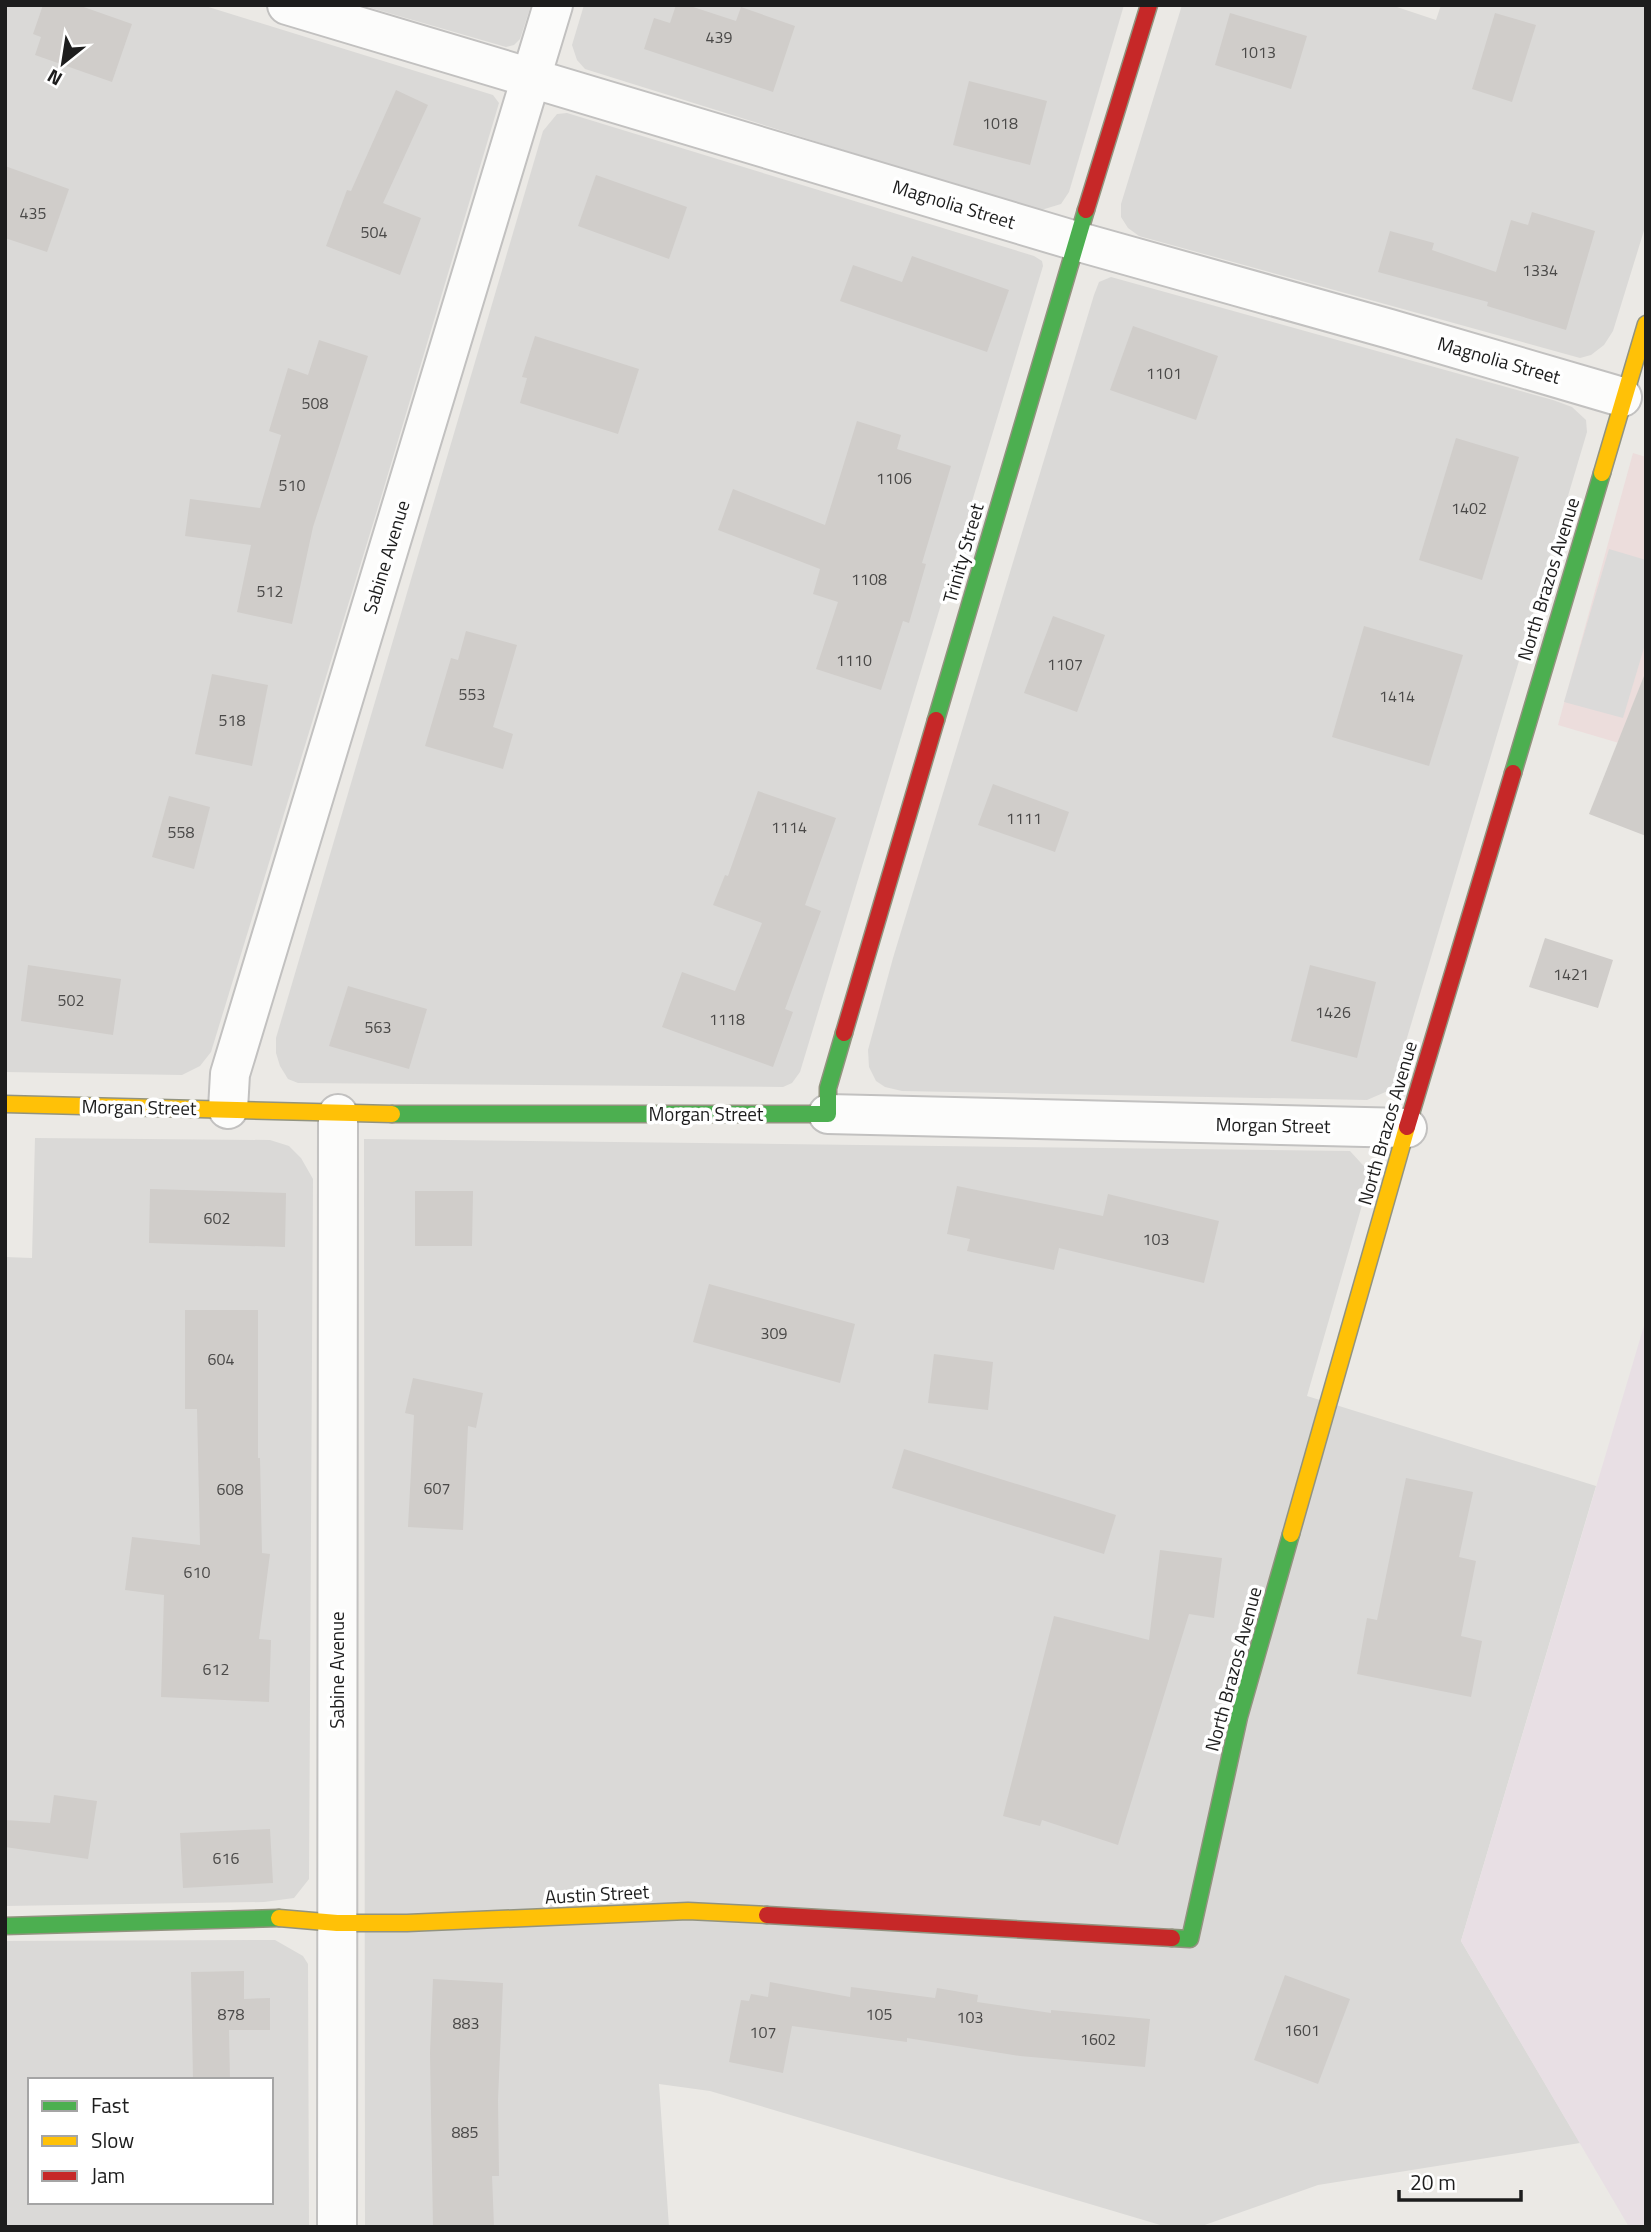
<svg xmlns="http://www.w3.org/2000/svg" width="1651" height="2232" font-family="'Titillium Web',sans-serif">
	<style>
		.residential { fill: #dad9d7; fill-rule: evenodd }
		.commercial { fill: #ecdddc }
		.industrial { fill: #e8dfe4 }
		.parking { fill: #dbdad9 }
		.building { fill: #d0cdca }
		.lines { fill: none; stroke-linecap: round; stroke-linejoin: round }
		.street-casing { stroke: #c2c1c0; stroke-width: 42 }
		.fast-casing { stroke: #92937f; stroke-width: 19 }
		.slow-casing { stroke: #92937f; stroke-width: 19 }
		.jam-casing { stroke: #92937f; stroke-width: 19 }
		.street { stroke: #fcfcfb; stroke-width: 38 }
		.fast { stroke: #4caf50; stroke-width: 16 }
		.slow { stroke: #ffc107; stroke-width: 16 }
		.jam { stroke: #c62828; stroke-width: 16 }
		.labels { text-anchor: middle; stroke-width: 7; stroke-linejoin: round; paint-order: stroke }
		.number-label { font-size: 16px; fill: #4a4948 }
		.street-label { font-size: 19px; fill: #1d1d1d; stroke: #fff }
	</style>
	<rect width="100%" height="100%" fill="#ebe9e5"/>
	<!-- residential -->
	<g class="residential">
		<path d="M5,5H202L493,95L499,103L379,504L211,1052L200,1066L182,1075L5,1072Z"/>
		<path d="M361,5H531L520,39L514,45L506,47Z"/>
		<path d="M584,5H1124L1069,192L1061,204L1038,211L585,69L577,60L572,45Z"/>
		<path d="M1182,5H1391L1436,20L1441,5H1646V224L1613,331L1604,345L1591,355L1580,358L1139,236L1128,228L1121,217V204Z"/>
		<path d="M567,113L1034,256L1042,261L1043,266L800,1072L792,1083L783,1087L298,1083L288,1079L280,1066L276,1053V1038L543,131L557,114Z"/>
		<path d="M1111,277L1553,400L1572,407L1586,420L1587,432L1393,1085L1390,1090L1367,1100L902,1091L885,1087L876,1081L869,1067L868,1050L893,958L1094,295L1099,282Z"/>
		<path d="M35,1138L270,1140L289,1146L301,1158L313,1179L309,1879L294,1898L264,1902L5,1906V1257L32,1258Z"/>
		<path d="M364,1139L1350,1151L1371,1174L1307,1396L1596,1486L1461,1941L1580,2143L1318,2185L1199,2227H1167L710,2091L659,2084L669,2227H365Z"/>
		<path d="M275,1940L303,1956L308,1964L309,2227H5V1941ZM30,2080H271V2202H30Z"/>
	</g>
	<!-- commercial -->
	<path class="commercial" d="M1633,453L1646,457V751L1558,725Z"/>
	<!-- industrial -->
	<path class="industrial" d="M1646,1319V2227H1629L1461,1941Z"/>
	<!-- parking -->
	<path class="parking" d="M1609,549L1646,560V641L1623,718L1564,702Z"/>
	<!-- building -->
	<g class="building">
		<path d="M43,5H78L132,24L112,82L35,55L41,37L33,34Z"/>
		<path d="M676,5H687L736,21L741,7L795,26L773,92L644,49L654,18L670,23Z"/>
		<path d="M1230,13L1307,36L1291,89L1215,65Z"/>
		<path d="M1495,13L1536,25L1512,102L1472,89Z"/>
		<path d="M969,81L1047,101L1030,165L953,145Z"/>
		<path d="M396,90L428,105L383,203L421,218L400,275L326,246L347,190L351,191Z"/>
		<path d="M5,166L69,189L47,252L5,238Z"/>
		<path d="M596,175L687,207L669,259L578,226Z"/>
		<path d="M1532,212L1595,231L1566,330L1487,306L1488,302L1378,272L1390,231L1434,243L1432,250L1496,272L1511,220L1528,225Z"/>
		<path d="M912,256L1009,290L987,352L840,301L853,265L902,282Z"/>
		<path d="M1133,326L1218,356L1196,420L1110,390Z"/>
		<path d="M535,336L639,369L618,434L520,403L527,378L522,377Z"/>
		<path d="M319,340L368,356L313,527L292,624L237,612L251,545L185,536L190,499L260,508L281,435L269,431L288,368L308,375Z"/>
		<path d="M857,421L901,435L897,449L951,466L922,563L926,564L909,623L903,621L881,690L816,669L838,602L813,594L820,569L718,530L733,489L825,525Z"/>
		<path d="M1456,438L1519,457L1482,580L1419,560Z"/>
		<path d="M1053,616L1105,635L1077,712L1024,693Z"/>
		<path d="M1364,626L1463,655L1429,766L1332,737Z"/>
		<path d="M466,631L517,645L493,727L513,734L503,769L425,746L451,658L458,660Z"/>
		<path d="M212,674L268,685L252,766L195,754Z"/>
		<path d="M1644,676L1646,677V836L1589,814Z"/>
		<path d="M993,784L1069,812L1055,852L978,825Z"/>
		<path d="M758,791L836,818L805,905L821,911L785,1009L793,1012L773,1067L662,1027L682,972L735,991L762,923L713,905L725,875L728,876Z"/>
		<path d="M169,796L210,807L194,869L152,857Z"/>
		<path d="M1545,938L1613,960L1598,1008L1529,987Z"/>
		<path d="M28,965L121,979L113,1035L21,1021Z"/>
		<path d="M1310,965L1376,982L1357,1058L1291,1041Z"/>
		<path d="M348,986L427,1009L409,1069L329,1046Z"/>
		<path d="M957,1186L1103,1216L1108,1194L1219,1221L1204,1283L1059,1248L1054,1270L967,1251L970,1239L947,1234Z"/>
		<path d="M150,1189L286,1193L285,1247L149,1243Z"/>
		<path d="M415,1191H473L472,1246H415Z"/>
		<path d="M709,1284L855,1324L840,1383L693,1342Z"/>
		<path d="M185,1310H258V1458H260L262,1553L270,1554L259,1639L271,1640L269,1702L161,1697L164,1595L125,1590L132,1537L200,1545L197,1409H185Z"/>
		<path d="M934,1354L993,1362L988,1410L928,1403Z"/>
		<path d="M413,1378L483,1393L476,1428L468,1426L463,1530L408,1527L414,1415L405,1413Z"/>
		<path d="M904,1449L1116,1515L1104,1554L892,1488Z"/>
		<path d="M1406,1478L1473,1492L1459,1557L1476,1561L1461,1636L1482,1641L1471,1697L1357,1674L1367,1618L1377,1620Z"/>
		<path d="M1160,1550L1222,1558L1214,1618L1189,1614L1118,1845L1042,1820L1040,1826L1003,1816L1054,1616L1149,1640Z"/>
		<path d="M54,1795L97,1801L88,1859L5,1847V1820L50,1823Z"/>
		<path d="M270,1829L273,1883L183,1888L180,1833Z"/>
		<path d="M244,1971V1999L270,1998V2030H229L230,2080H193L191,1972Z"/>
		<path d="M1285,1975L1350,1999L1318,2084L1254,2060Z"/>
		<path d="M433,1979L503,1983L498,2100L499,2176H492L494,2227H433L430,2053Z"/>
		<path d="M770,1982L850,1997L851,1987L935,1998L937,1988L978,1995L977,2002L1051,2013V2010L1150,2019L1145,2067L1020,2056L907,2038V2042L792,2026L783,2073L729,2062L741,2000L749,2001L751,1994L768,1997Z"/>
	</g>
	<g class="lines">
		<!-- street casing -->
		<g class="street-casing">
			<g id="street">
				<path d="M287,5L1076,241L1390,329L1622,397"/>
				<path d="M228,1109L230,1074L553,5"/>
				<path d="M828,1114L1407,1128"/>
				<path d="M337,2227L338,1114"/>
			</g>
		</g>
		<!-- fast casing -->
		<g class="fast-casing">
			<g id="fast">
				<path d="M936,720L1086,210"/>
				<path d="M1513,773L1602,473"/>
				<path d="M392,1114H828V1088L844,1033"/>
				<path d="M5,1926L279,1918"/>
				<path d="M1172,1938L1190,1939L1239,1717L1291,1534"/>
			</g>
		</g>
		<!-- slow casing -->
		<g class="slow-casing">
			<g id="slow">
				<path d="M1602,473L1646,324"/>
				<path d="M5,1104L392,1114"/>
				<path d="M1291,1534L1407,1127"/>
				<path d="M279,1918L337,1923H407L688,1911L767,1915"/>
			</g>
		</g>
		<!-- jam casing -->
		<g class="jam-casing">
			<g id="jam">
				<path d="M1086,210L1149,5"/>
				<path d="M844,1033L936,720"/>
				<path d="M1407,1127L1513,773"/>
				<path d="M767,1915L1172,1938"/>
			</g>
		</g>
		<!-- street -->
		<use href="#street" class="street"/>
		<!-- fast -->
		<use href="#fast" class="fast"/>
		<!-- slow -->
		<use href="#slow" class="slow"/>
		<!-- jam -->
		<use href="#jam" class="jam"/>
	</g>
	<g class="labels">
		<!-- number labels -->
		<g class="number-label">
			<text x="719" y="43">439</text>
			<text x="1258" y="58">1013</text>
			<text x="1000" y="129">1018</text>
			<text x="33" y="219">435</text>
			<text x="374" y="238">504</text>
			<text x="1540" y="276">1334</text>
			<text x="1164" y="379">1101</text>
			<text x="315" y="409">508</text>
			<text x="894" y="484">1106</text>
			<text x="292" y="491">510</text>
			<text x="1469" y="514">1402</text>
			<text x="869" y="585">1108</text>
			<text x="270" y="597">512</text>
			<text x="854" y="666">1110</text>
			<text x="1065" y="670">1107</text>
			<text x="472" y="700">553</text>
			<text x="1397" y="702">1414</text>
			<text x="232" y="726">518</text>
			<text x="1024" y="824">1111</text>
			<text x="789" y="833">1114</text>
			<text x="181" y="838">558</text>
			<text x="1571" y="980">1421</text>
			<text x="71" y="1006">502</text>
			<text x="1333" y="1018">1426</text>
			<text x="727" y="1025">1118</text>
			<text x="378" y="1033">563</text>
			<text x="217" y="1224">602</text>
			<text x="1156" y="1245">103</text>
			<text x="774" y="1339">309</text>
			<text x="221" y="1365">604</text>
			<text x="437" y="1494">607</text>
			<text x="230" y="1495">608</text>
			<text x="197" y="1578">610</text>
			<text x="216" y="1675">612</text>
			<text x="226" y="1864">616</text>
			<text x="231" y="2020">878</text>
			<text x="879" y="2020">105</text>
			<text x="970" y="2023">103</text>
			<text x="466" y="2029">883</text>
			<text x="1302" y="2036">1601</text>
			<text x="763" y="2038">107</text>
			<text x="1098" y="2045">1602</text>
			<text x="465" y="2138">885</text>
		</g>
		<!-- street labels -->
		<g class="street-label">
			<text transform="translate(954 204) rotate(17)" y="7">Magnolia Street</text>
			<text transform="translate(1499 360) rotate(16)" y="7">Magnolia Street</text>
			<text transform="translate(963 553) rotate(-74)" y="7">Trinity Street</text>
			<text transform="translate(386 557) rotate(-73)" y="7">Sabine Avenue</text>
			<text transform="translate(1548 579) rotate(-73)" y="7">North Brazos Avenue</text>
			<text transform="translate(139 1107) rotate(1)" y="7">Morgan Street</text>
			<text x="706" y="1121">Morgan Street</text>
			<text transform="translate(1387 1123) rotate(-74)" y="7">North Brazos Avenue</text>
			<text transform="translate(1273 1125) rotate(1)" y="7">Morgan Street</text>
			<text transform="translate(1233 1669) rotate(-75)" y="7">North Brazos Avenue</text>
			<text transform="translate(337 1670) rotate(-90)" y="7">Sabine Avenue</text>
			<text transform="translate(597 1894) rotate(-3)" y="7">Austin Street</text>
		</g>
	</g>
	<!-- border -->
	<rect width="1651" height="2232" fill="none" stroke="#1d1d1d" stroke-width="14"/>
	<!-- legend -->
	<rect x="28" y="2078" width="245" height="126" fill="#ffffff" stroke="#a5a5a5" stroke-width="2"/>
	<rect x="42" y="2101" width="35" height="10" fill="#4caf50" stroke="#a5a5a5" stroke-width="2"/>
	<text x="91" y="2113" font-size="21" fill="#1d1d1d">Fast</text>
	<rect x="42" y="2136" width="35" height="10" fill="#ffc107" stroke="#a5a5a5" stroke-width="2"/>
	<text x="91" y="2148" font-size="21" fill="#1d1d1d">Slow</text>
	<rect x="42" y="2171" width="35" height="10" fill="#c62828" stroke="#a5a5a5" stroke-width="2"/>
	<text x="91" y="2183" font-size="21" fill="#1d1d1d">Jam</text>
	<!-- north arrow -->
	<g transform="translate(63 63) rotate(210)" stroke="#ffffff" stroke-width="5" paint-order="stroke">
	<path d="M0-5L12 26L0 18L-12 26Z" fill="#1d1d1d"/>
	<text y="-10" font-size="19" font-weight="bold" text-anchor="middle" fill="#1d1d1d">N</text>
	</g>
	<!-- scale -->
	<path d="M1399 2190v10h122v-10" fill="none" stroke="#1d1d1d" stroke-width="3.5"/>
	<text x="1410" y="2190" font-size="21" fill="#1d1d1d" stroke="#ffffff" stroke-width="5" paint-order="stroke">20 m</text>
</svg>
